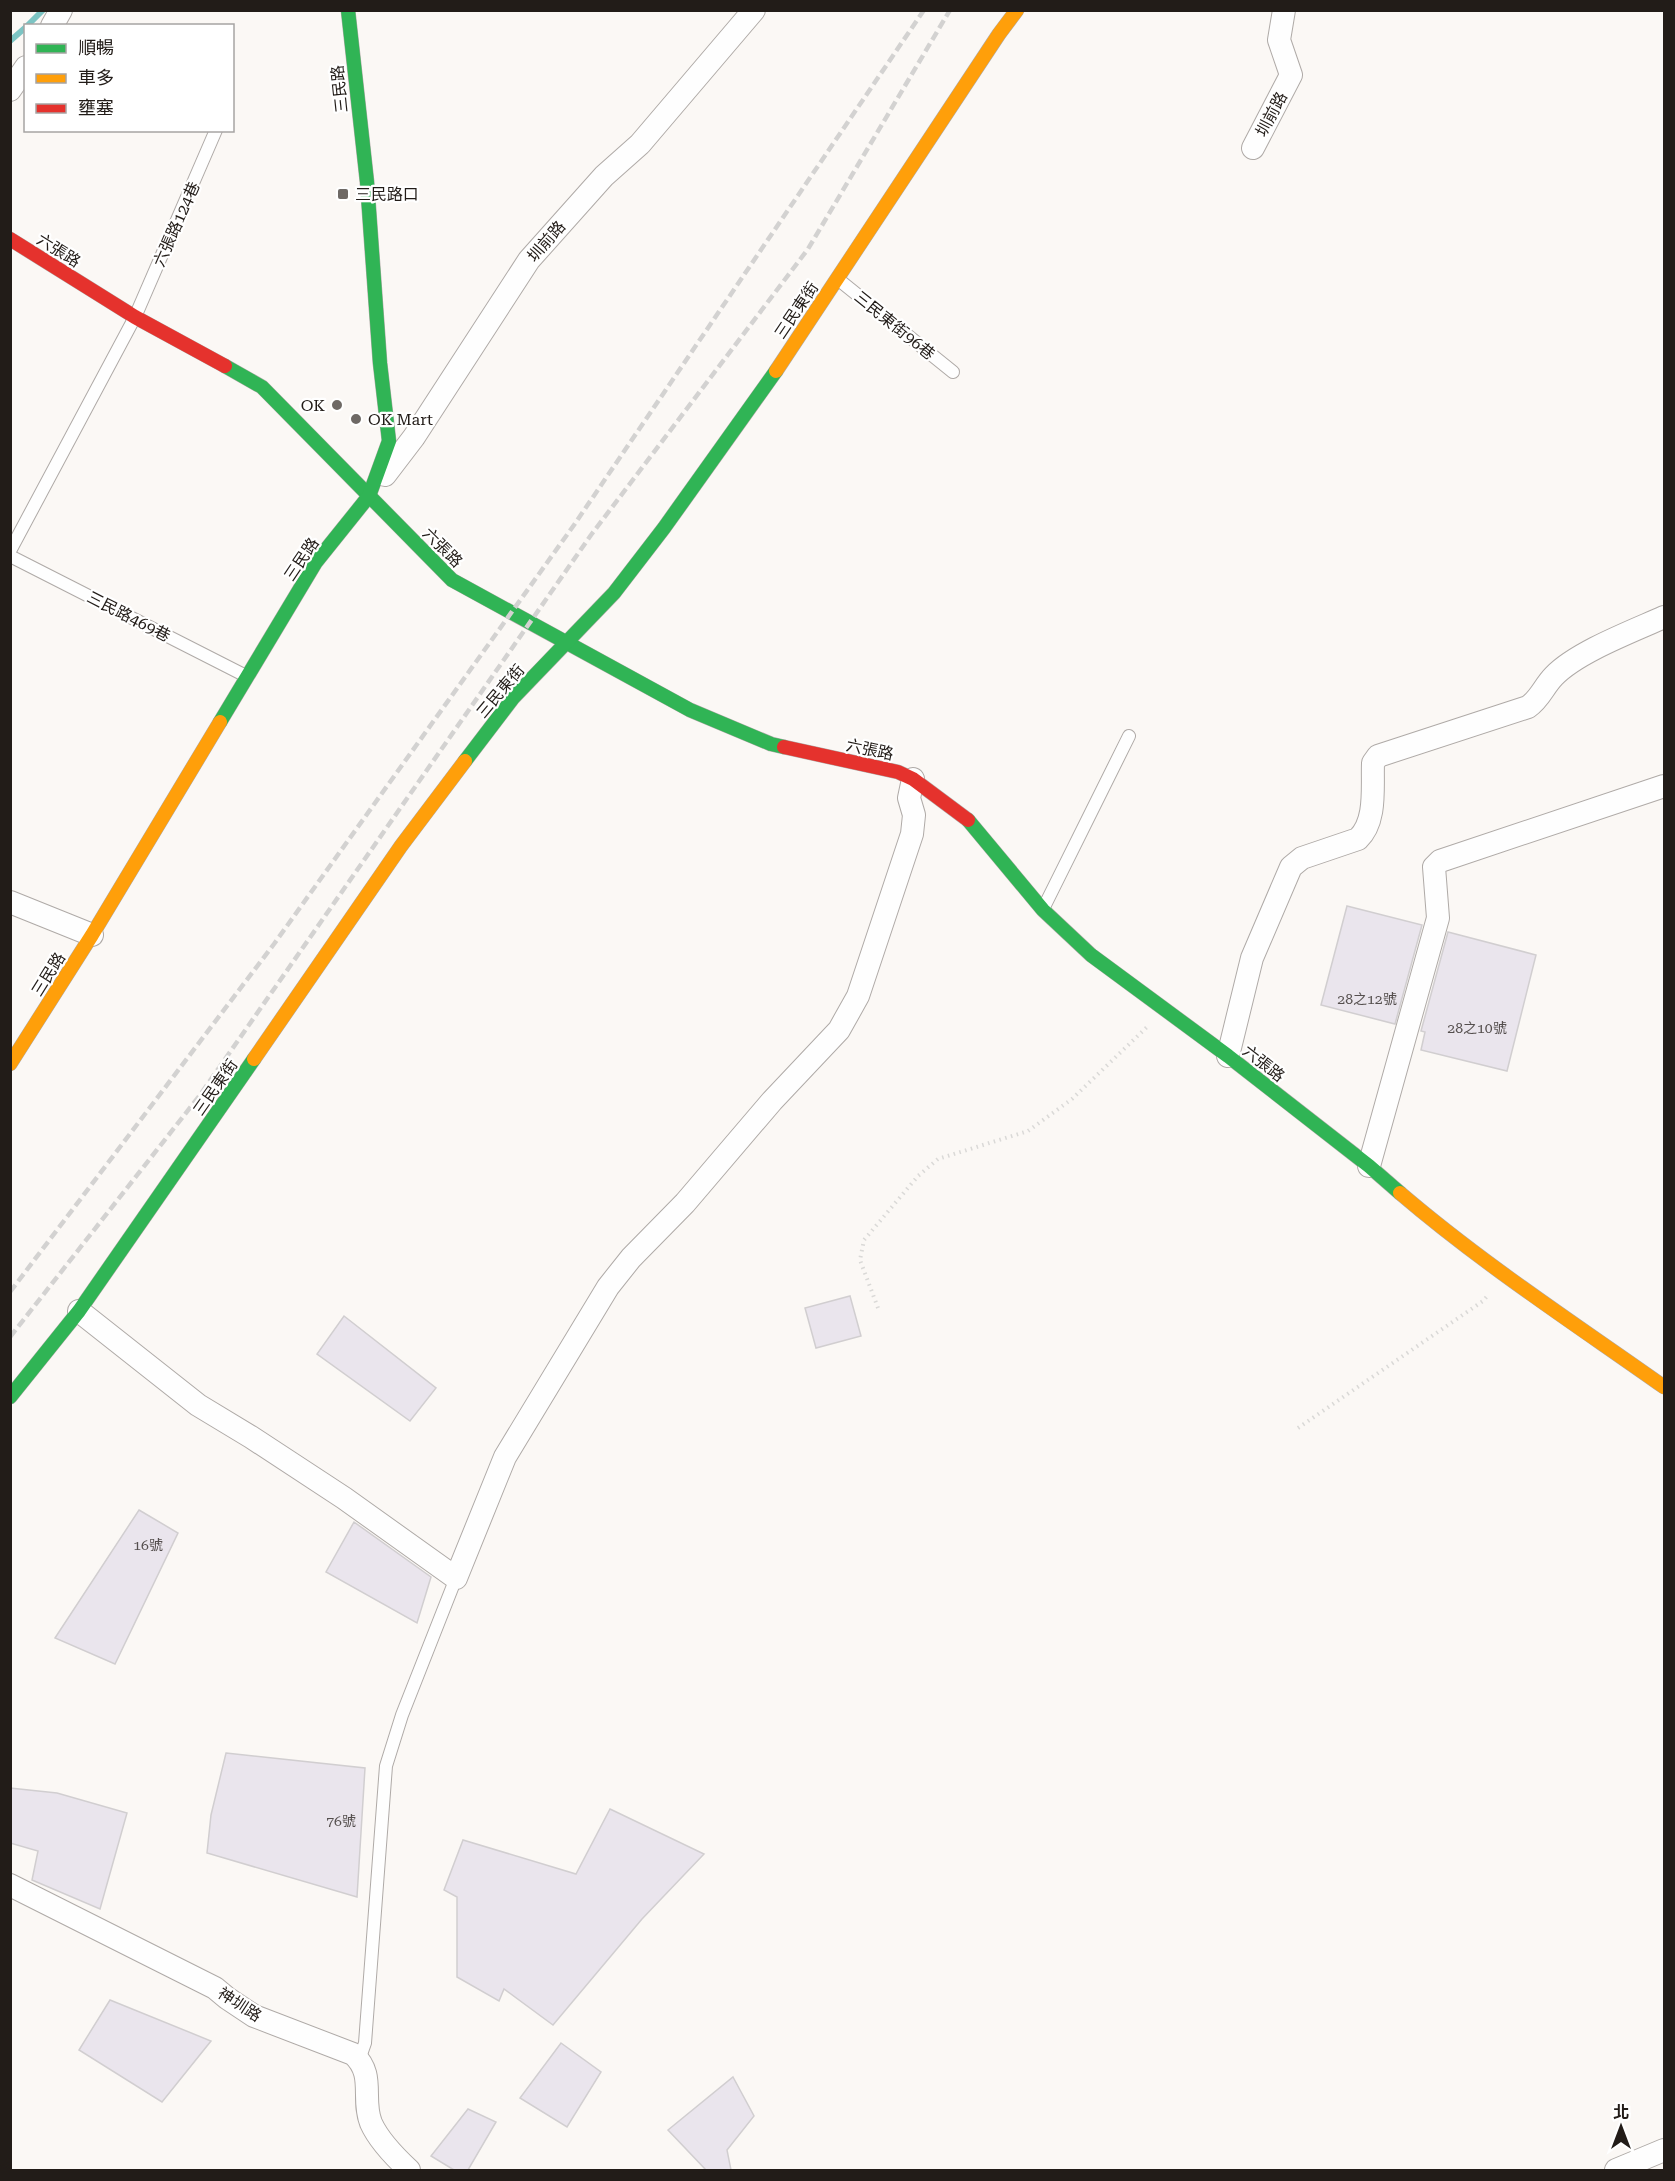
<svg xmlns="http://www.w3.org/2000/svg" width="1675" height="2181" font-family="'Roboto Serif','Noto Sans TC',serif">
	<style>
		.lines { fill: none; stroke-linecap: round; stroke-linejoin: round }
		.stream { stroke: #7cc4c3; stroke-width: 6 }
		.building { fill: #eae5ed; stroke: #d1ced0; stroke-width: 1.5 }
		.lane-casing { stroke: #afaaa7; stroke-width: 14 }
		.street-casing { stroke: #afaaa7; stroke-width: 24 }
		.fast-casing { stroke: #afaaa7; stroke-width: 15 }
		.slow-casing { stroke: #afaaa7; stroke-width: 15 }
		.jam-casing { stroke: #afaaa7; stroke-width: 15 }
		.path { stroke: #dad9d7; stroke-width: 4; stroke-dasharray: 1.5 4.5; stroke-linecap: butt }
		.lane { stroke: #fefefe; stroke-width: 12 }
		.street { stroke: #fefefe; stroke-width: 22 }
		.fast { stroke: #30b455; stroke-width: 14 }
		.slow { stroke: #ff9f0a; stroke-width: 14 }
		.jam { stroke: #e5322d; stroke-width: 14 }
		.rail { stroke: #d3d2d1; stroke-width: 4.5; stroke-dasharray: 9 4.5; stroke-linecap: butt }
		.poi-dot { fill: #6e6965; stroke: #fff; stroke-width: 2 }
		.labels { text-anchor: middle; stroke-width: 4.5; stroke-linejoin: round; paint-order: stroke }
		.number-label { font-size: 14px; fill: #554f4e }
		.street-label { font-size: 16px; fill: #221c18; stroke: #fff }
		.poi-label { font-size: 16px; fill: #221c18; stroke: #fff; text-anchor: start }
	</style>
	<rect width="100%" height="100%" fill="#fbf8f5"/>
	<g class="lines">
		<!-- stream -->
		<g class="stream">
			<path d="M27,26L43,10"/>
			<path d="M10,41L26,27"/>
		</g>
	</g>
	<!-- building -->
	<g class="building">
		<path d="M1347,906L1422,925L1395,1024L1321,1005Z"/>
		<path d="M1448,932L1536,955L1507,1071L1421,1050L1425,1032L1421,1031Z"/>
		<path d="M850,1296L861,1336L816,1348L805,1308Z"/>
		<path d="M344,1316L436,1388L410,1421L317,1354Z"/>
		<path d="M139,1510L178,1533L115,1664L55,1638Z"/>
		<path d="M354,1522L431,1577L417,1623L326,1572Z"/>
		<path d="M226,1753L365,1768L357,1897L207,1853L211,1815Z"/>
		<path d="M10,1788L57,1793L127,1813L100,1909L32,1880L38,1851L10,1843Z"/>
		<path d="M610,1809L704,1854L642,1919L553,2025L504,1989L499,2001L457,1977V1897L444,1890L463,1840L576,1874Z"/>
		<path d="M110,2000L211,2041L162,2102L79,2050Z"/>
		<path d="M561,2043L601,2072L567,2127L520,2098Z"/>
		<path d="M733,2077L754,2116L727,2150L731,2170H706L668,2130Z"/>
		<path d="M468,2109L496,2122L468,2170H454L431,2156Z"/>
	</g>
	<g class="lines">
		<!-- lane casing -->
		<g class="lane-casing">
			<g id="lane">
				<path d="M839,280L953,372"/>
				<path d="M10,551L135,317L216,130"/>
				<path d="M10,556L246,676"/>
				<path d="M1044,907L1129,736"/>
				<path d="M359,2060L365,2043L386,1766L402,1715L456,1578"/>
			</g>
		</g>
		<!-- street casing -->
		<g class="street-casing">
			<g id="street">
				<path d="M52,26L61,10"/>
				<path d="M10,90L26,67"/>
				<path d="M1253,148L1291,75L1279,40L1284,10"/>
				<path d="M385,475L414,437L529,260L604,176L640,144L754,10"/>
				<path d="M10,902L92,935"/>
				<path d="M1228,1056L1252,958L1291,867L1302,858L1358,839C1377,821 1372,787 1373,763L1378,756L1528,707C1540,699 1544,686 1554,676C1577,652 1633,631 1664,617"/>
				<path d="M1369,1166L1438,918L1434,867L1440,861L1664,786"/>
				<path d="M79,1311L198,1405L251,1437L344,1498L456,1578L505,1457L608,1287L631,1258L685,1203L772,1101L839,1030L858,996L912,834L914,815L909,798L913,779"/>
				<path d="M10,1885L215,1988L227,1998L254,2016L353,2054C376,2075 361,2098 371,2123C379,2141 395,2157 409,2170"/>
				<path d="M1616,2170L1664,2150"/>
			</g>
		</g>
		<!-- fast casing -->
		<g class="fast-casing">
			<g id="fast">
				<path d="M225,366L262,387L452,580L690,710L771,744L784,747"/>
				<path d="M220,722L316,562L369,496L389,441L380,363L367,182L348,10"/>
				<path d="M465,761L513,698L614,593L664,528L776,371"/>
				<path d="M968,820L1043,910L1091,955L1228,1056L1369,1166L1400,1193"/>
				<path d="M10,1397L79,1311L254,1059"/>
			</g>
		</g>
		<!-- slow casing -->
		<g class="slow-casing">
			<g id="slow">
				<path d="M776,371L999,34L1017,10"/>
				<path d="M254,1059L401,846L465,761"/>
				<path d="M10,1064L92,935L220,722"/>
				<path d="M1400,1193C1483,1264 1575,1324 1664,1387"/>
			</g>
		</g>
		<!-- jam casing -->
		<g class="jam-casing">
			<g id="jam">
				<path d="M10,239L135,317L225,366"/>
				<path d="M784,747L898,772L913,779L968,820"/>
			</g>
		</g>
		<!-- path -->
		<g class="path">
			<path d="M878,1308L860,1260L864,1240L918,1176L938,1159L1028,1131L1072,1099L1147,1027"/>
			<path d="M1298,1428L1483,1301L1489,1294"/>
		</g>
		<!-- lane -->
		<use href="#lane" class="lane"/>
		<!-- street -->
		<use href="#street" class="street"/>
		<!-- fast -->
		<use href="#fast" class="fast"/>
		<!-- slow -->
		<use href="#slow" class="slow"/>
		<!-- jam -->
		<use href="#jam" class="jam"/>
		<!-- rail -->
		<g class="rail">
			<path d="M10,1292L274,944L574,525L924,10"/>
			<path d="M10,1337L200,1095L591,535L808,249L950,10"/>
		</g>
	</g>
	<!-- markers -->
	<g class="poi-dot">
		<rect x="337" y="188" width="12" height="12" rx="3"/>
		<circle cx="337" cy="405" r="6"/>
		<circle cx="356" cy="419" r="6"/>
	</g>
	<g class="labels">
		<!-- number labels -->
		<g class="number-label">
			<text x="1367" y="1004">28之12號</text>
			<text x="1477" y="1033">28之10號</text>
			<text x="148" y="1550">16號</text>
			<text x="341" y="1826">76號</text>
		</g>
		<!-- street labels -->
		<g class="street-label">
			<text transform="translate(339 89) rotate(-96)" y="6">三民路</text>
			<text transform="translate(1271 114) rotate(-62)" y="6">圳前路</text>
			<text transform="translate(176 224) rotate(-66)" y="6">六張路124巷</text>
			<text transform="translate(546 241) rotate(-49)" y="6">圳前路</text>
			<text transform="translate(59 250) rotate(32)" y="6">六張路</text>
			<text transform="translate(796 310) rotate(-56)" y="6">三民東街</text>
			<text transform="translate(895 325) rotate(39)" y="6">三民東街96巷</text>
			<text transform="translate(443 547) rotate(45)" y="6">六張路</text>
			<text transform="translate(301 559) rotate(-56)" y="6">三民路</text>
			<text transform="translate(129 616) rotate(27)" y="6">三民路469巷</text>
			<text transform="translate(500 691) rotate(-50)" y="6">三民東街</text>
			<text transform="translate(870 749) rotate(12)" y="6">六張路</text>
			<text transform="translate(48 974) rotate(-58)" y="6">三民路</text>
			<text transform="translate(1264 1063) rotate(38)" y="6">六張路</text>
			<text transform="translate(215 1087) rotate(-55)" y="6">三民東街</text>
			<text transform="translate(240 2004) rotate(33)" y="6">神圳路</text>
		</g>
		<!-- poi labels -->
		<g class="poi-label">
			<text x="355" y="200">三民路口</text>
			<text x="325" y="411" text-anchor="end">OK</text>
			<text x="368" y="425">OK Mart</text>
		</g>
	</g>
	<!-- border -->
	<rect width="1675" height="2181" fill="none" stroke="#221c18" stroke-width="24"/>
	<!-- legend -->
	<rect x="24" y="24" width="210" height="108" fill="#ffffff" stroke="#a7a4a3" stroke-width="1.5"/>
	<rect x="36" y="44" width="30" height="9" fill="#30b455" stroke="#a7a4a3" stroke-width="1.5"/>
	<text x="78" y="54" font-size="18" fill="#221c18">順暢</text>
	<rect x="36" y="74" width="30" height="9" fill="#ff9f0a" stroke="#a7a4a3" stroke-width="1.5"/>
	<text x="78" y="84" font-size="18" fill="#221c18">車多</text>
	<rect x="36" y="104" width="30" height="9" fill="#e5322d" stroke="#a7a4a3" stroke-width="1.5"/>
	<text x="78" y="114" font-size="18" fill="#221c18">壅塞</text>
	<!-- north arrow -->
	<g transform="translate(1621 2127)" stroke="#ffffff" stroke-width="4.5" paint-order="stroke">
	<path d="M0-4.5L10 22L0 15L-10 22Z" fill="#221c18"/>
	<text y="-9" font-size="16" font-weight="bold" text-anchor="middle" fill="#221c18">北</text>
	</g>
</svg>
